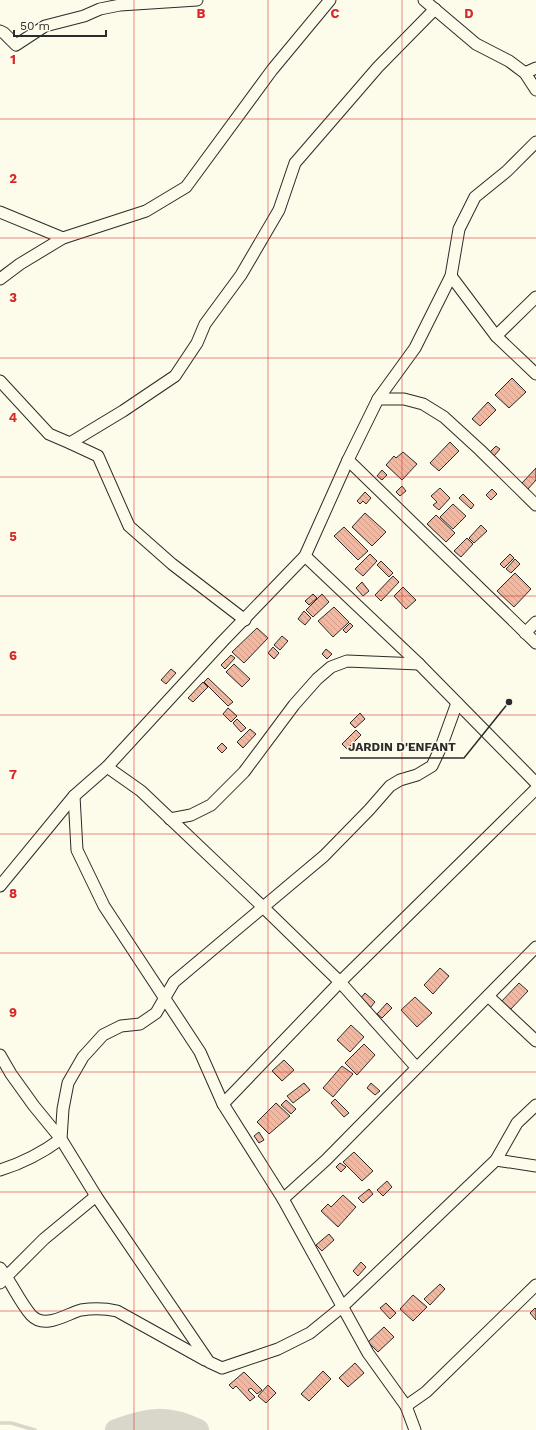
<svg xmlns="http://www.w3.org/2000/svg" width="536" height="1430" font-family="'Work Sans',sans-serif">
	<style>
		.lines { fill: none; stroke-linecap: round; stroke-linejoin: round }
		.stream { stroke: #d8d7c9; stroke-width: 3.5 }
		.river { stroke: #d8d7c9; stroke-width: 22 }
		.building { fill: url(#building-back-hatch); stroke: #2b2b2b }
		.minor-casing { stroke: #2b2b2b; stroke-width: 13 }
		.minor { stroke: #fdfbea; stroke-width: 11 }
		.grid { fill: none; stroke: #d62828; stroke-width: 1; stroke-opacity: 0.55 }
		.grid-label { font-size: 13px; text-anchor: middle; font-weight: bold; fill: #d62828; stroke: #fdfbea; stroke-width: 3; stroke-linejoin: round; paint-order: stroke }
		.leader { fill: none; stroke: #2b2b2b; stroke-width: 1.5 }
		.callout-dot { fill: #2b2b2b; stroke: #fdfbea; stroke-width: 1.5 }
		.callout-label { font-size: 12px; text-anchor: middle; font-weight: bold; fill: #2b2b2b; stroke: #fdfbea; stroke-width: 3; stroke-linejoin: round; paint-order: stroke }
	</style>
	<defs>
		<pattern id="building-back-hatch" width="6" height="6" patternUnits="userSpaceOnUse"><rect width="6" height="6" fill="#f2b8a0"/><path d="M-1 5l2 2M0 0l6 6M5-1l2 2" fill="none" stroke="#d09e8a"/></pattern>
	</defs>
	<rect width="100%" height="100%" fill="#fdfbea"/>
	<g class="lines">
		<!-- stream -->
		<path class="stream" d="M0,1423H11L35,1430"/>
		<!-- river -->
		<path class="river" d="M116,1430C148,1418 167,1415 198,1430"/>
	</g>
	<!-- building -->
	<g class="building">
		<path d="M512,378L526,392L509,408L495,395Z"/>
		<path d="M488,402L496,410L480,426L472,419Z"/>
		<path d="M450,442L459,451L439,471L430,463Z"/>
		<path d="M496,446L500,449L494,456L490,452Z"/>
		<path d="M403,452L417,464L402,480L386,465L394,456L396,458Z"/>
		<path d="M536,468V480L528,489L522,483Z"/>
		<path d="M382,470L387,475L382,480L377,476Z"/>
		<path d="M402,486L406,491L400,496L396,492Z"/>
		<path d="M440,488L450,498L439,510L433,505L437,502L431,496Z"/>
		<path d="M492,489L497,494L491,500L486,495Z"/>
		<path d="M365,492L371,498L366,504L363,501L360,504L357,501Z"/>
		<path d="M463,494L474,505L471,509L459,498Z"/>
		<path d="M453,504L466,516L453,529L440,517Z"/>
		<path d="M365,513L386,532L372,546L352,527Z"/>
		<path d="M436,515L455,533L446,542L427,524Z"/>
		<path d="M481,525L487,531L474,543L469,538Z"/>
		<path d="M344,527L368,551L358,560L334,536Z"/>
		<path d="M467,538L473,544L461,557L454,551Z"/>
		<path d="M370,554L377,561L363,576L355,569Z"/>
		<path d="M510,554L514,558L504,568L500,564Z"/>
		<path d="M515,559L520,564L511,573L506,569Z"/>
		<path d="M381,561L393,573L389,577L377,565Z"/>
		<path d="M515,573L531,589L514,607L497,591Z"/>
		<path d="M393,576L399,582L381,601L375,595Z"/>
		<path d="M362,582L369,591L363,596L356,588Z"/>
		<path d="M403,587L416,600L406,609L394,596Z"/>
		<path d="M313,594L317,598L309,605L305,601Z"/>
		<path d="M322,594L329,602L313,617L306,610Z"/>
		<path d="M334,607L349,622L333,637L318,621Z"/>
		<path d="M304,611L311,618L305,625L298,619Z"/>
		<path d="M350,623L353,626L346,633L343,630Z"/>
		<path d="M257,628L268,638L244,663L232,652Z"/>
		<path d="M282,636L288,641L280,650L274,645Z"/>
		<path d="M273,647L279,653L274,659L268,653Z"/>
		<path d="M326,649L332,654L327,659L322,654Z"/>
		<path d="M231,655L235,658L225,669L221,665Z"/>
		<path d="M234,664L250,679L242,687L226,672Z"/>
		<path d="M171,669L176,673L166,684L161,680Z"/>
		<path d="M208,678L233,702L228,706L204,682Z"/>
		<path d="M203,682L208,687L193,702L188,698Z"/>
		<path d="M228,708L237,716L231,722L223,714Z"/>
		<path d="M360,713L365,719L355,728L350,723Z"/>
		<path d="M237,719L246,728L241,732L233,723Z"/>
		<path d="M250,729L256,734L243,748L237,742Z"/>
		<path d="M356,730L361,735L347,749L342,744Z"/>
		<path d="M222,743L227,748L222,753L217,748Z"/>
		<path d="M440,968L449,976L433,994L424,985Z"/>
		<path d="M519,983L528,991L509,1011L500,1003Z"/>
		<path d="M365,993L375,1002L370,1008L360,999Z"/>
		<path d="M415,997L432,1013L417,1027L401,1010Z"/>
		<path d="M387,1003L392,1008L382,1018L377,1014Z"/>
		<path d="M351,1025L364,1037L350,1052L337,1040Z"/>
		<path d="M364,1044L375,1055L357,1075L345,1063Z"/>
		<path d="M284,1060L294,1070L282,1081L272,1071Z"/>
		<path d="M342,1066L353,1074L333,1097L323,1088Z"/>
		<path d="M304,1083L310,1090L293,1103L287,1096Z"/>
		<path d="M371,1083L380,1091L375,1095L367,1088Z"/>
		<path d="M335,1099L349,1113L344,1117L331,1103Z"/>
		<path d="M286,1100L296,1109L291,1114L281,1105Z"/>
		<path d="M276,1103L290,1116L269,1134L257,1122Z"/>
		<path d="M259,1132L264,1140L259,1143L254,1136Z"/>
		<path d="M354,1152L373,1171L362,1181L343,1162Z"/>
		<path d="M340,1163L346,1167L341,1172L336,1167Z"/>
		<path d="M387,1181L392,1187L383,1196L377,1190Z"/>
		<path d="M369,1189L373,1194L363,1203L358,1198Z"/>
		<path d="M343,1195L356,1207L338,1227L321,1211L328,1204L331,1207Z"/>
		<path d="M329,1234L334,1240L322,1251L316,1245Z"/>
		<path d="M361,1262L366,1267L358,1276L353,1271Z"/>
		<path d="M440,1284L445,1289L430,1305L424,1299Z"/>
		<path d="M413,1295L427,1307L413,1321L400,1309Z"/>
		<path d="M386,1303L396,1313L390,1319L380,1308Z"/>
		<path d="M535,1308L536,1309V1320L530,1313Z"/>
		<path d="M384,1327L394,1337L378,1352L368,1342Z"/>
		<path d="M355,1363L364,1373L348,1387L339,1378Z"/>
		<path d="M323,1371L331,1379L309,1401L301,1394Z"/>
		<path d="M244,1372L262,1390L257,1394L251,1388L248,1390L255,1397L250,1401L236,1386L233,1389L229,1385Z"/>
		<path d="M268,1385L276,1393L266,1403L258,1396Z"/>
	</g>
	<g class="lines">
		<!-- minor casing -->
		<g class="minor-casing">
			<g id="minor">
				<path d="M424,0L476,44L509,61L525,73L536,90"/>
				<path d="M0,31L4,33L16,45L45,26L84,16L100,9L120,5L197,0"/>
				<path d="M525,73L536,68"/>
				<path d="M0,212L63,238"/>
				<path d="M451,276L496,336L536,374"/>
				<path d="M0,279L20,264L63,238L146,211L186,187L272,70L330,0"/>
				<path d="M496,336L536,297"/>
				<path d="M0,381L49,434L70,443L123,411L175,376L197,343L205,324L241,275L279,210L295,163L378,67L435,9"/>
				<path d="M378,399H404L423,404L444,417L480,450L536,505"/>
				<path d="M70,443L98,456L129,526L172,564L245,620"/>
				<path d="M348,460L536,643"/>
				<path d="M305,556L419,664L536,783"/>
				<path d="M525,633L536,622"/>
				<path d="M107,767L141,791L264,908L340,982L416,1067"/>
				<path d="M74,796L77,850L104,906L200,1052L223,1104L283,1199L368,1353L406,1406L426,1392L536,1285"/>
				<path d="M170,819L191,815L211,805L244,772L294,705L317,679L331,667L347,661L419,664"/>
				<path d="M0,886L74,796L107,767L223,641L305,556L348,460L378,399L415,348L451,276L459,229L475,197L507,171L536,142"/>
				<path d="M488,996L536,1041"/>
				<path d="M0,1055L11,1074L34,1106L61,1139L96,1196L209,1362L222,1368L278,1349L310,1333L342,1307L496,1160L517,1123L536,1105"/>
				<path d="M223,1104L340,982L536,789"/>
				<path d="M496,1160L536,1166"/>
				<path d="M0,1170C23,1163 42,1153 61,1139L63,1109L68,1083L83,1057L103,1035L121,1026L140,1024L156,1013L174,982L324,856L369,810L390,786L400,780L417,775L432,766L441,747L457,703"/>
				<path d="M283,1199L326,1160L536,947"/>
				<path d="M0,1268C12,1283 19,1301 31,1315C45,1330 66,1314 81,1310C94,1308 104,1308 117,1311L205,1360"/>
				<path d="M0,1283L44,1239L96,1196"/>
				<path d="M406,1406L415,1430"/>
			</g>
		</g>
		<!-- minor -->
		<use href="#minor" class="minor"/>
	</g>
	<!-- grid -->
	<path class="grid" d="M134,0V1430M268,0V1430M402,0V1430M0,119H536M0,238H536M0,358H536M0,477H536M0,596H536M0,715H536M0,834H536M0,953H536M0,1072H536M0,1192H536M0,1311H536"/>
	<g class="grid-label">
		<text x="201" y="18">B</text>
		<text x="335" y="18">C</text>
		<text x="469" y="18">D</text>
		<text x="13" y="64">1</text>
		<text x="13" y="183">2</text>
		<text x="13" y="302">3</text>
		<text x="13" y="422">4</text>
		<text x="13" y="541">5</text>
		<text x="13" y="660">6</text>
		<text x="13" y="779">7</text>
		<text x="13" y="898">8</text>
		<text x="13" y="1017">9</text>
	</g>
	<!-- callouts -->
	<path class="leader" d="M509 702L464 758H340"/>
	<circle class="callout-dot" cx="509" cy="702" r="4"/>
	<g class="callout-label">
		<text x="402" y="751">JARDIN D'ENFANT</text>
	</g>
	<!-- scale -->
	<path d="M14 30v6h92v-6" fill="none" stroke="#2b2b2b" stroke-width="2"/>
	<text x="20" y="30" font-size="12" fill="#2b2b2b" stroke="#fdfbea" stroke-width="3" paint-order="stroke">50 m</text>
</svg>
